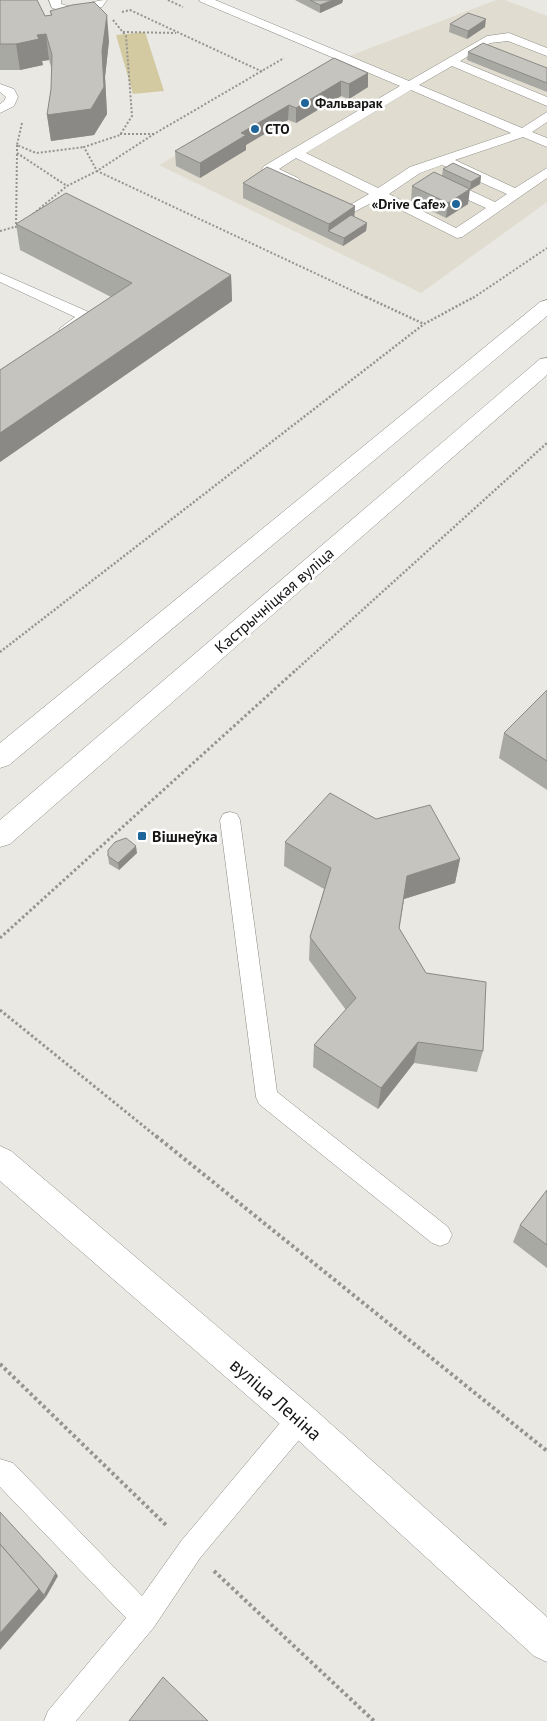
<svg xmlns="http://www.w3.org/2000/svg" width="547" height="1721" font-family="'PT Sans',sans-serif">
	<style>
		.built { fill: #e0ddd0 }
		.green { fill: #d4caa1 }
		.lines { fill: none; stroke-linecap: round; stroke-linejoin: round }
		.service-casing { stroke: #8a8984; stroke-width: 1 }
		.secondary-casing { stroke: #8a8984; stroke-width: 1 }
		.path-far3 { stroke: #959491; stroke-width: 2; stroke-dasharray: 2 2; stroke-linecap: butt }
		.path-far2 { stroke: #959491; stroke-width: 2.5; stroke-dasharray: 2 2; stroke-linecap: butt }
		.path-far1 { stroke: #959491; stroke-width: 3; stroke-dasharray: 2.5 2.5; stroke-linecap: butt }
		.path { stroke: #959491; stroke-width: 4; stroke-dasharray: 3 3; stroke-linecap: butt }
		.service { fill: #fff; fill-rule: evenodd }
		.secondary { fill: #fff; fill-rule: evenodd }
		.wall { fill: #a9a9a4 }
		.shaded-wall { fill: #8a8986 }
		.building { fill: #c5c4bf; stroke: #8a8986 }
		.poi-dot { fill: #1f6599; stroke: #fff; stroke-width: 2 }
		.labels { text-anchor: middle; stroke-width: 5; stroke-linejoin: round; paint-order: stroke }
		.far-poi-label { font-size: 14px; font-weight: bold; fill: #161514; stroke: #fff; text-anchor: start }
		.street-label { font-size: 16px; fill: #161514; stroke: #fff }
		.poi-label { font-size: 16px; font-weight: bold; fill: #161514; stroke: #fff; text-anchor: start }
		.near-street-label { font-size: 19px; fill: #161514; stroke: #fff }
	</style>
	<rect width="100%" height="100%" fill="#e9e8e3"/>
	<!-- built -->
	<path class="built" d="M496,0H505L547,16V202L421,293L159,165L344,58Z"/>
	<!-- green -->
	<path class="green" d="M145,32L164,91L133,94L116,35Z"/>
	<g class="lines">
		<!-- service casing -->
		<g class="service-casing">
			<g id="service">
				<path d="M49,0H61V4C81,11 89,0 107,0L102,7L77,14L52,8Z"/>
				<path d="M199,0H215L409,81L487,36L509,33L547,48V56L508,41L490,43L460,61L547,97V106L452,66L419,85L522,128L547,112V122L532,132L547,138V147L523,137L455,160L515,188L547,168V178L462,237L457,238L379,199L350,214L325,203L323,200L330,196L350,205L369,194L296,158L279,169L298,178L300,181L298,184H288L264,172L262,169L264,166L400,86L201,2ZM411,90L511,133L410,167L378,188L306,153ZM442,165L507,194L495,202L450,181H440L438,184L440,187L486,208L456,228L389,194L420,173Z"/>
				<path d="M0,84L14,89L18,97L14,106L0,113V104L4,101L6,97L0,92Z"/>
				<path d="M0,273L91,313L93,316L71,332H61L59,329L75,317L0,282Z"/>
				<path d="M230,812L237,814L240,820L277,1092L448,1227L452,1235L448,1243L440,1246L432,1243L259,1104L256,1097L220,820L223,814Z"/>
				<path d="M300,1406L309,1410L313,1419L309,1428L200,1558L154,1627L76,1721H44L48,1711L126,1618L0,1487V1459L13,1463L142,1596L182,1540L291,1410Z"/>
			</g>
		</g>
		<!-- secondary casing -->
		<g class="secondary-casing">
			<g id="secondary">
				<path d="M547,300V316L9,765L0,768V743L540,302Z"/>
				<path d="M547,358V375L10,844L0,847V820L540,359Z"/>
				<path d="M0,1146L11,1151L312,1407L547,1617V1662L534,1656L288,1431L0,1181Z"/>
			</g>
		</g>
		<!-- path-far3 -->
		<g class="path-far3">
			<path d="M168,0L183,7"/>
			<path d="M122,12L130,10L263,72"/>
			<path d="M113,20L126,36L132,116L120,135L84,147L97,171L368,298"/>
			<path d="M123,32L176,33"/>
			<path d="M22,123L17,145L36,153L84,147"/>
			<path d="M120,134H154"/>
			<path d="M17,145V153L67,186"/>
			<path d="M33,214L67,186L97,171L154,134L284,58"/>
			<path d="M16,228L17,153"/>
			<path d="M0,231L18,226"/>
			<path d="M473,298L547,248"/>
		</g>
		<!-- path-far2 -->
		<g class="path-far2">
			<path d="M366,297L424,324"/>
			<path d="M0,652L424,324L474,297"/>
			<path d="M296,670L547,443"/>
		</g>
		<!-- path-far1 -->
		<g class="path-far1">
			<path d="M0,938L297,669"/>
			<path d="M0,1010L157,1137"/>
		</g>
		<!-- path -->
		<g class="path">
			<path d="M156,1136L547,1451"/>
			<path d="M0,1364L168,1527"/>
			<path d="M214,1571L374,1721"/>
		</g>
		<!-- service -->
		<use href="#service" class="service"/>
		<!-- secondary -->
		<use href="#secondary" class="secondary"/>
	</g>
	<!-- wall -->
	<g class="wall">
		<path d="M0,0L38,2L45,16L51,15L50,11L109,41L105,77L107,114L94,135L51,141L47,115L51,89L52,70L49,60L42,61L43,65L20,70H0Z"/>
		<path d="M295,0H343L342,3L320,13Z"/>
		<path d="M450,24L485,27L467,39L449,32Z"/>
		<path d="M468,52L547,68V92L467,60Z"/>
		<path d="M334,58L368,73V87L349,99L341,96L296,123L288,120L246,145V150L200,178L176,166L175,151Z"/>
		<path d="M443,169L481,176L480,184L469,190L468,204L446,218L411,201L412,186L442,176Z"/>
		<path d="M243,183L355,206L354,217L367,223L366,231L343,246L243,198Z"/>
		<path d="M16,224L231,275L232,301L0,462V370L111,297L20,250Z"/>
		<path d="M547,690V790L499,758L504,733Z"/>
		<path d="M376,819L460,859L455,883L404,899L399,929L426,973L483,1051L477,1072L414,1063L378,1109L313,1067L314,1045L346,1010L309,960L310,937L324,889L284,866L285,842Z"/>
		<path d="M137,853L119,870L109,864L108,856Z"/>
		<path d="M547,1190V1268L513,1242L520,1225Z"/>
	</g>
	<!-- shaded-wall -->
	<g class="shaded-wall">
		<path d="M333,0H343L342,3L320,13V5Z"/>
		<path d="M107,15L109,41L105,77L107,114L94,135L51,141L47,115Z"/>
		<path d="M486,19L485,27L467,39L468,31Z"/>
		<path d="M46,34L49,60L42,61L43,65L20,70L16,44L37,35Z"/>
		<path d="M368,73V87L349,99V84Z"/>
		<path d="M341,81V96L296,123V108Z"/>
		<path d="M289,105L288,120L246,145V150L200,178V163L241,133Z"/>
		<path d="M481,176L480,184L470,190L471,182Z"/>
		<path d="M470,189L468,204L446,218L448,203Z"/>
		<path d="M355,206L354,221L328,231L329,224Z"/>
		<path d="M367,223L366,231L343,246L344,238Z"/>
		<path d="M231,275L232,301L0,462V433Z"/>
		<path d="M136,846L137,853L119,870L118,863Z"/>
		<path d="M460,859L455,883L404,899L396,952L407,876Z"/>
		<path d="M418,1042L414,1063L378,1109L381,1088Z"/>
		<path d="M56,1573L58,1576L46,1597L44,1595Z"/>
		<path d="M39,1589L46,1597L0,1650V1633Z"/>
	</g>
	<!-- building -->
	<g class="building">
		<path d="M0,0H37L45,16L52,15L50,11L72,5L94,2L107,15L102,51L104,87L91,109L47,115L51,89L52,55L46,34L37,35L39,39L16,44H0Z"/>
		<path d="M310,0H333L320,5Z"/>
		<path d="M468,13L486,19L468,31L450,24Z"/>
		<path d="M483,43L547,68V83L468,52Z"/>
		<path d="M334,58L368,73L349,84L341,81L296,108L289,105L241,133L246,135L200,163L175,151Z"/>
		<path d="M453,163L481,176L471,182L443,169Z"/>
		<path d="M267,167L355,206L329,224L243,183Z"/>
		<path d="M434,172L470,189L448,203L412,186Z"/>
		<path d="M66,193L231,275L0,433V370L132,283L16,224Z"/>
		<path d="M351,215L367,223L344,238L328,231Z"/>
		<path d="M547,690V761L504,733Z"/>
		<path d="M330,793L376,819L430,805L460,859L407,876L399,928L426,973L486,982L483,1051L418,1042L381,1088L314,1045L356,998L310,937L331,868L285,842Z"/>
		<path d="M126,838L136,846L118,863L108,856V850L115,842Z"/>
		<path d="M547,1190V1245L520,1225Z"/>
		<path d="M0,1512L56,1573L44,1595L0,1544Z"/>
		<path d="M0,1544L39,1589L0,1633Z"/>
		<path d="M163,1677L208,1721H129Z"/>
	</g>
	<!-- markers -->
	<g class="poi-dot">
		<circle cx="305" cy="103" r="5"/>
		<circle cx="255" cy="129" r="5"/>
		<circle cx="456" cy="204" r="5"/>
		<rect x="137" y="831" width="10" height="10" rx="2.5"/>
	</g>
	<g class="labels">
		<!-- far-poi labels -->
		<g class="far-poi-label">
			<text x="315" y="108">Фальварак</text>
			<text x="265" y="134">СТО</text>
			<text x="446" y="209" text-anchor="end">«Drive Cafe»</text>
		</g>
		<!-- street labels -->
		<g class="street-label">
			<text transform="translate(274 600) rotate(-41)" y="6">Кастрычніцкая вуліца</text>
		</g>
		<!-- poi labels -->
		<g class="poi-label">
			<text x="152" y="842">Вішнеўка</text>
		</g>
		<!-- near-street labels -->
		<g class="near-street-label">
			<text transform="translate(276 1399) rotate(41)" y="7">вуліца Леніна</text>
		</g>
	</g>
</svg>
